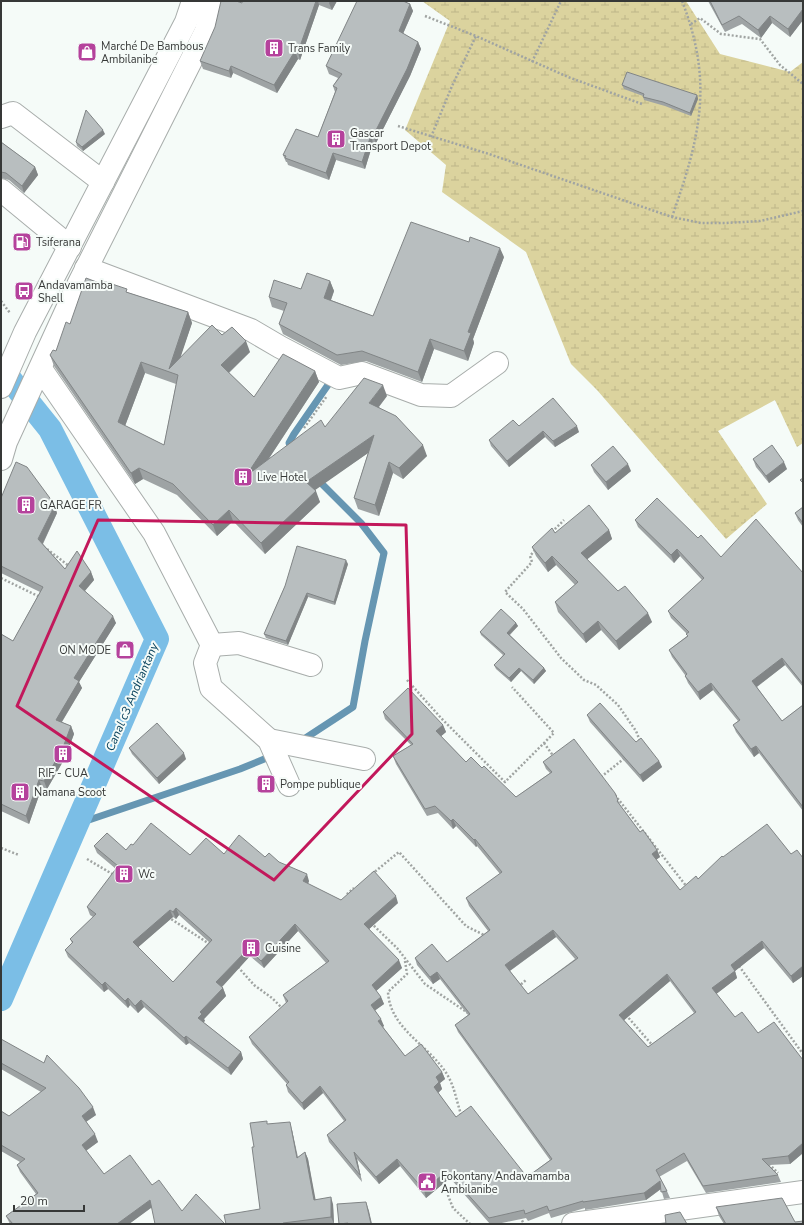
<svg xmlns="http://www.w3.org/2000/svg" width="804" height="1225" font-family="'Nunito Sans',sans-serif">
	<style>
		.wetland { fill: url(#wetland-marsh) }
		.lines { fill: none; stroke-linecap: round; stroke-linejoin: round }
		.stream { stroke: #6696b2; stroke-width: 7 }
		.canal { stroke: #7bbee6; stroke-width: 24 }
		.minor-casing { stroke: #a8adab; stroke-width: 24 }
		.path { stroke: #a0a4a2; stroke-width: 2.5; stroke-dasharray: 2 2; stroke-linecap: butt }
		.minor { stroke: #fff; stroke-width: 22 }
		.wall { fill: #9ea3a4; fill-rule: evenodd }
		.shaded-wall { fill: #818586 }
		.building { fill: #b8bebf; stroke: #818586; fill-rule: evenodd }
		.marked { fill: none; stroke: #c2185b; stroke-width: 3; stroke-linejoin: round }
		.labels { text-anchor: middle; stroke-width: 4; stroke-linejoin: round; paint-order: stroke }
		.poi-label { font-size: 11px; fill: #363837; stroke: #f5fbf8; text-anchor: start }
		.water-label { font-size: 12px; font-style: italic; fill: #07405b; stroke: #f5fbf8 }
	</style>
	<defs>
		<pattern id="wetland-marsh" width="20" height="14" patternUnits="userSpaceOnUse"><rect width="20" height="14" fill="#dbd39e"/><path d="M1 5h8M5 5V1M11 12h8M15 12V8" fill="none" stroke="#bdb689"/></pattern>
	</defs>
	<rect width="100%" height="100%" fill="#f5fbf8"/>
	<!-- wetland -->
	<path class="wetland" d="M422,1H686L720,54L790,72L803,62V443L797,447L775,400L718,431L767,504L726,539L597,390L571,364L526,252L442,192L446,165L405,130L450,21Z"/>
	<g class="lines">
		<!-- stream -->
		<g class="stream">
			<path d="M292,452L289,443L294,434L330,382"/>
			<path d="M301,741L353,707L365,641L384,553L361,523L317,479"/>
			<path d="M77,824L240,769L274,755"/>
		</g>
		<!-- canal -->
		<path class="canal" d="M1,368L50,429L157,639L1,999"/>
		<!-- minor casing -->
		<g class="minor-casing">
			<g id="minor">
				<path d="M1,117L13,113L103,182"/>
				<path d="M1,190L70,247"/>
				<path d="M86,268L251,330L280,347L339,378L362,373L421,395L451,396L497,363"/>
				<path d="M41,369L154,533L212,645L205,663L211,688L269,740L289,785"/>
				<path d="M1,387L25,332L186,22L193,1"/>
				<path d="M1,459L6,442L78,285L206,31L213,1"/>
				<path d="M212,645L239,643L311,665"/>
				<path d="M269,740L364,759"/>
				<path d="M573,1224L803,1192"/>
			</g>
		</g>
		<!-- path -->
		<g class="path">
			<path d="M425,16L476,36"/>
			<path d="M691,24L700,18L721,34L760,39L780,65L803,84"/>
			<path d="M532,62L561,1"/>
			<path d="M398,126L489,154L672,217L701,223H726L760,221L803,211"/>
			<path d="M431,137L452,86L476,36L568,77L642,104"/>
			<path d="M672,217C700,137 714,83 682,1"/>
			<path d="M1,301L10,313"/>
			<path d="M304,428L327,396"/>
			<path d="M552,532L564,520"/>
			<path d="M47,549L69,566"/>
			<path d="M535,550L530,556L532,562L505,592L523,609L561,658L584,680L596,685L618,705L636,731L640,741"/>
			<path d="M1,578L40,597"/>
			<path d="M407,680L442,719L505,782L554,733L512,687"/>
			<path d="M544,743L554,757"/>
			<path d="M601,777L626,757"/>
			<path d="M615,795L687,887"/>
			<path d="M1,848L19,855"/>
			<path d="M87,859L114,875"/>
			<path d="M372,874L399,852L466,926L486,936"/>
			<path d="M348,897L346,895L354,888"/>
			<path d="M168,917L211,945"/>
			<path d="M371,923L397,948L425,984L468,1013"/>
			<path d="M405,961L407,974L388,992C390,1030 431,1046 448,1076C455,1088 457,1104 462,1117"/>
			<path d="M739,966L803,1054"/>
			<path d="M238,967L254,985L272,998L283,1009"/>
			<path d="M518,987L526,980"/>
			<path d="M626,1015L654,1047"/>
			<path d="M769,1164L778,1173"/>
			<path d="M442,1180L453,1208L470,1224"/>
			<path d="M520,1217L524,1224"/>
		</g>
		<!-- minor -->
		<use href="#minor" class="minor"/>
	</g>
	<!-- wall -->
	<g class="wall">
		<path d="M242,1H337L332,10L319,5L300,60L298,59L277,93L233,73L231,78L203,69L200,61L242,3Z"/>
		<path d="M708,1H803V20L790,37L772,23L761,38L742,24L725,32Z"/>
		<path d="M405,2L410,4L413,11L403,34L418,42L421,49L410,76L376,143H373L365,169L336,160L329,180L288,165L287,162H286L283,155L318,137L335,92L333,86L338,78L329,74L326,66Z"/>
		<path d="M622,85L697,95L698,99L691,116L665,106L644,100L643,96L624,89Z"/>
		<path d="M105,134L83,151L77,146L76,142Z"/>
		<path d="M1,142L35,167L38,175L24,193L9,180L1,178Z"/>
		<path d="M504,257L473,339L474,343L468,361L434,349L422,382L366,361L341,365L283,334L279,324L284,311L272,307L269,297L330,281L334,291L331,300L373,316Z"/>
		<path d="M102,284L188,312L192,323L180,357L222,335L250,352L229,373L254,397L315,371L319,382L268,460L325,427L387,396L379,407L427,456L403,479L393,473L379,516L358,509L354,498L368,453L314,490L320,502L265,554L233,521L217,536L177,495L143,479L135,484L54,366L50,355L56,351L70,324ZM145,373L176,384L164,445L125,426Z"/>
		<path d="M519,426L579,432L555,447L545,437L509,467L491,446L489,440Z"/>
		<path d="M753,459L787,469L769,483L756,467Z"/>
		<path d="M591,465L631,471L608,490L594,472Z"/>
		<path d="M1,498L57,513L43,544L65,569L91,572L94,580L85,591L116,623L79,682L82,688L62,722L71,726L74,734L65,758L47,789L42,787L29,824L1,811V634L13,641L40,592L1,573Z"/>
		<path d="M803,507V527L798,520L795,513Z"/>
		<path d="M635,520L698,538L721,557L803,573V687L785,665L757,687L782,721L803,705V811L759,753L754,757L736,732L733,725L738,721L713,690L700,700L688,683L685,676V675L672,657L669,650L687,636V634L671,618L668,611L702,580L680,556L674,563L638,527Z"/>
		<path d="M609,530L612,539L587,559L618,591L652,622L619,650L601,630L586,643L558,612L555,602L575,585L556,565L548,572L536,556L532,547L555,533Z"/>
		<path d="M348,564L335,605L308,597L288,645L266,638L264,634L285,586Z"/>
		<path d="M516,623L518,626L510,635L544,668L546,671L534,684L521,671L511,682L496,669L494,665L503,655L481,635L480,632Z"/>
		<path d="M383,712L443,725L446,732L441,736L466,762L482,768L516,797L550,773L546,769L543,762L618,800L620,805L640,832L657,850L660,857L656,860L680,890L698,879L723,857L791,854L803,858V976L793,983L764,948L735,971L737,978L716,994L735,1017L758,1033L803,1060V1153L790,1164L769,1165L778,1175L781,1182L706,1193L687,1161L659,1177L667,1191L670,1198L664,1199L661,1189L646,1200L585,1210V1208L551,1218L549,1213L528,1221L526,1218L497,1224H490L450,1178L426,1198L400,1166L379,1184L357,1159L362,1182L329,1142L327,1135L344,1121L323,1093L304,1110L288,1092L286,1085L287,1084L252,1044L249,1037L286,1003L283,995L326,963L298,931L264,968L250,956L222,987L223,988L226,996L204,1019L205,1021L203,1022L241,1052L243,1059L231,1075L189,1043L186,1045L144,1007L138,1013L130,1005L128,1008L108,989L104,992L68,957L65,950L72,943L70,939L93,917L90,915L87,907L116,869L97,853L94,846L126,850L133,845L190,855L224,854L265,857L279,862L309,881L308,884L341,900L398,903L369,929L402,968L376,991L381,997L384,1004L375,1010L384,1026L383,1027L405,1056L442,1072L445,1079L440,1083L442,1089L438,1093L456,1117L527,1177L550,1160L458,1032L455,1025L468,1015L440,979L433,984L417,965L415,958L447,962L488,931L469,906L466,898L500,874L477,846L476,847L456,826L453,829L438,813L427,816L396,764L393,756L411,745L385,719ZM179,915L209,942L173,982L138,947L173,917L176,919ZM556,937L575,959L528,994L510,971ZM670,981L694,1013L648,1047L624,1020Z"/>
		<path d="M587,715L659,761L662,767L643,782L590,722Z"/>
		<path d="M129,748L186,759L159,784L132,754Z"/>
		<path d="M1,1039L96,1115L86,1122L98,1142L86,1151L104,1174L152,1185L182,1211L225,1224L151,1208L129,1224H10L6,1216L36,1194L20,1172L17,1165L20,1162L1,1151V1111L9,1116L41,1092L1,1069Z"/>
		<path d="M268,1124L292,1130L298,1157L305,1152L308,1159L315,1200L333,1204L334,1224H226L260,1209L254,1147Z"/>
		<path d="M716,1207L795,1222L803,1224H724L719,1216Z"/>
	</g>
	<!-- shaded-wall -->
	<g class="shaded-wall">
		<path d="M316,1H318L319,5L300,60L298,52Z"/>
		<path d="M330,1H337L332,10L329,3Z"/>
		<path d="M410,4L413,11L401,38L399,31Z"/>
		<path d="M803,9V20L790,37L788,29Z"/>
		<path d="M770,16L772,23L761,38L758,30Z"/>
		<path d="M418,42L421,49L410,76L376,143L373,136Z"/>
		<path d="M295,51L298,59L277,93L274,85Z"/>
		<path d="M231,66L233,73L231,78L229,71Z"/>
		<path d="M697,95L698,99L691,116L690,113Z"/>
		<path d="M103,130L105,134L83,151L82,147Z"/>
		<path d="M371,135L373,143L365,169L362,162Z"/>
		<path d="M333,153L336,160L329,180L326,173Z"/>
		<path d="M35,167L38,175L24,193L22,186Z"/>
		<path d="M500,248L504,257L473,339L474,343L468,361L464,351L468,332Z"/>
		<path d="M330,281L334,291L328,308L324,298Z"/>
		<path d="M188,312L192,323L175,374L169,369Z"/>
		<path d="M430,339L434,349L422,382L418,372Z"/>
		<path d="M246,341L250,352L225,376L221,365Z"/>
		<path d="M141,362L145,373L122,434L118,422Z"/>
		<path d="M315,371L319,382L250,487L246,476Z"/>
		<path d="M383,385L387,396L373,414L369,403Z"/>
		<path d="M577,426L579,432L555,447L553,441Z"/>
		<path d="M543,431L545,437L509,467L507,461Z"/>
		<path d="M374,435L378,446L311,493L306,482Z"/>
		<path d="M423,445L427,456L403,479L399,468Z"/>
		<path d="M389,462L393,473L379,516L375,505Z"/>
		<path d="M784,462L787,469L769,483L766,476Z"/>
		<path d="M628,464L631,471L608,490L606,482Z"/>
		<path d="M139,468L143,479L135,484L131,473Z"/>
		<path d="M316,491L320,502L265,554L261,543Z"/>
		<path d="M55,505L57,513L41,547L38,539Z"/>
		<path d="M229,510L233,521L217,536L213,525Z"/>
		<path d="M609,530L612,539L584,562L581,553Z"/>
		<path d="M677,549L680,556L674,563L671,555Z"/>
		<path d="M552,556L556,565L548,572L545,563Z"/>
		<path d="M346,560L348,564L335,605L334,602Z"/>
		<path d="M91,572L94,580L82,594L79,586Z"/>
		<path d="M307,593L308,597L288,645L286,641Z"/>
		<path d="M648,613L652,622L619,650L616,641Z"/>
		<path d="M113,616L116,623L79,682L82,688L58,728L56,720L74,678Z"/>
		<path d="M598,621L601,630L586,643L583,634Z"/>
		<path d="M516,623L518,626L508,636L507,633Z"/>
		<path d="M782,658L785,665L755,688L752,681Z"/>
		<path d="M519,668L521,671L511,682L509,678Z"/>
		<path d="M544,668L546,671L534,684L533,680Z"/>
		<path d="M711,683L713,690L700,700L698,692Z"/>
		<path d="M443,725L446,732L439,738L436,731Z"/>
		<path d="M71,726L74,734L65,758L47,789L44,781Z"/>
		<path d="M756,746L759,753L754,757L751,749Z"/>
		<path d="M184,753L186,759L159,784L157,778Z"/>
		<path d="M659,761L662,767L643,782L640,775Z"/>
		<path d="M39,780L42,787L29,824L26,816Z"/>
		<path d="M453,819L456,826L453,829L451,821Z"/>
		<path d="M475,839L477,846L476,847L474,840Z"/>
		<path d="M657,850L660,857L654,861L652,854Z"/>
		<path d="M307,874L309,881L306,888L303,881Z"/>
		<path d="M396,896L398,903L367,931L364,924Z"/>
		<path d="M176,908L179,915L176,919L173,912Z"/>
		<path d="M170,910L173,917L135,950L133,942Z"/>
		<path d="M295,924L298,931L264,968L261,961Z"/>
		<path d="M553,930L556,937L508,972L505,965Z"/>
		<path d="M762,941L764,948L735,971L737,978L715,995L712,988L731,965Z"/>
		<path d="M248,949L250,956L219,990L216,982Z"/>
		<path d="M399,960L402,968L375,992L372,985Z"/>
		<path d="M803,966V976L793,983L791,976Z"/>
		<path d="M437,972L440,979L433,984L430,977Z"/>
		<path d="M667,974L670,981L622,1022L619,1015Z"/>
		<path d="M105,982L108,989L104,992L102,985Z"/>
		<path d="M223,988L226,996L204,1019L205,1021L200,1025L198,1018L200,1012Z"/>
		<path d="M381,997L384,1004L373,1012L371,1005Z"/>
		<path d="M128,998L130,1005L128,1008L125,1001Z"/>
		<path d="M141,1000L144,1007L138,1013L135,1006Z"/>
		<path d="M381,1019L384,1026L381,1028L378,1021Z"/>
		<path d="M186,1036L189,1043L186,1045L184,1038Z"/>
		<path d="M241,1052L243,1059L231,1075L228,1068Z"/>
		<path d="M442,1072L445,1079L440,1083L442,1089L437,1094L434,1087L436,1077Z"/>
		<path d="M320,1086L323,1093L304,1110L302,1103Z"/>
		<path d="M93,1107L96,1115L84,1123L82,1116Z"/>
		<path d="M290,1122L292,1130L299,1166L297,1158Z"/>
		<path d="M95,1134L98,1142L84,1152L82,1145Z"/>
		<path d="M803,1143V1153L790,1164L788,1156Z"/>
		<path d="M305,1152L308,1159L317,1207L314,1200Z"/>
		<path d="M354,1152L357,1159L362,1182L360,1175Z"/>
		<path d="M397,1159L400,1166L379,1184L376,1177Z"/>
		<path d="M447,1171L450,1178L426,1198L424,1190Z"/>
		<path d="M660,1181L662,1188L646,1200L644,1193Z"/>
		<path d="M331,1197L333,1204L334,1224L331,1217Z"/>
		<path d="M150,1200L152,1207L129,1224H117Z"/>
		<path d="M366,1202L369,1211L372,1224H371Z"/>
	</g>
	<!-- building -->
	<g class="building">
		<path d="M221,1H236L242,3V1H316L298,52L295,51L274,85L231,66L229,71L200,61L215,27Z"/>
		<path d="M357,1H403L410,4L399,31L418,42L407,69L373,136L371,135L362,162L333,153L326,173L285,158L286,156L283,155L296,129L318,137L337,88L333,86L342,74L326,66Z"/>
		<path d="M710,1H803V9L788,29L770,16L758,30L739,16L722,25Z"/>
		<path d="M627,72L697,95L690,113L663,102L643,97L644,94L622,85Z"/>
		<path d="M86,110L103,130L82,147L76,142Z"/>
		<path d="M1,142L35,167L22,186L6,173L1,172Z"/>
		<path d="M411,222L469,242L470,237L500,248L468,332L471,333L464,351L430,339L418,372L362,351L337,355L279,324L287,303L269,297L274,280L301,289L307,273L330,281L324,298L373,316Z"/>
		<path d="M86,278L102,284L103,281L127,289L126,292L188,312L169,369L212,325L222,335L232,327L246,341L221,365L254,397L283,354L315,371L246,476L321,420L325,427L364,378L383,385L369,403L396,416L423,445L399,468L389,462L375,505L354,498L374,435L306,482L316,491L261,543L229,510L213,525L173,484L139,468L131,473L50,355L53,350L56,351L66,322L70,324ZM141,362L178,375L164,445L118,422Z"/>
		<path d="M553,398L577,426L553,441L543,431L507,461L489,440L513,420L519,426Z"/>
		<path d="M772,445L784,462L766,476L753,459Z"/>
		<path d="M613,446L628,464L606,482L591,465Z"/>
		<path d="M16,462L27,467L55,505L38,539L65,569L77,551L91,572L79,586L113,616L74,678L79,681L56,720L71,726L62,750L44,781L39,780L26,816L1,804V634L13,641L43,587L1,566V498Z"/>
		<path d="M803,478V483L800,480Z"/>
		<path d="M657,498L698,538L701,535L721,557L756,519L803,573V684L782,658L752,681L782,721L803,705V807L756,746L751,749L733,725L740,720L711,683L698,692L685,676L687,674L669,650L688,636L686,634L689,632L668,611L704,578L677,549L671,555L635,520Z"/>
		<path d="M589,505L609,530L581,553L618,591L625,586L648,613L616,641L598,621L583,634L555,602L578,582L552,556L545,563L532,547L552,528L555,533Z"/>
		<path d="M803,507V523L795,513Z"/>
		<path d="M297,546L346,560L334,602L307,593L286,641L264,634L285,586Z"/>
		<path d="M501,609L516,623L507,633L544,668L533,680L519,668L509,678L494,665L505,654L480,632Z"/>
		<path d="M408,688L443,725L436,731L466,762L471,757L482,768L484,766L516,797L552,772L543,762L574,739L615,793L618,800L617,801L640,832L643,830L657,850L652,854L680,890L696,876L698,879L722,856L723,857L767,824L791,854L797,850L803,858V966L791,976L762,941L731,965L735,971L712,988L735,1017L742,1012L758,1033L774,1022L803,1060V1143L788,1156L762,1159L778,1175L703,1186L684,1153L656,1170L667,1191L661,1192L660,1181L644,1193L583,1202V1201L549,1211L547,1206L525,1214L524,1210L489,1218L447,1171L424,1190L397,1159L376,1177L354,1152L360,1175L327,1135L346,1120L320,1086L302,1103L286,1085L289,1082L249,1037L288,1001L283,995L329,961L295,924L261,961L248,949L216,982L223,988L200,1012L202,1014L198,1018L241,1052L228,1068L186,1036L184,1038L141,1000L135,1006L128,998L125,1001L105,982L102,985L65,950L73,942L70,939L96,914L87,907L118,866L94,846L107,833L126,850L131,844L133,845L151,823L190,855L206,838L224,854L239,835L265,857L269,853L279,862L307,874L303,881L341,900L374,871L396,896L364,924L399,960L372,985L381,997L371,1005L381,1019L378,1021L405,1056L421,1044L442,1072L436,1077L439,1082L434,1087L456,1117L471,1106L527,1177L552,1159L455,1025L470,1014L437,972L430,977L415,958L432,944L447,962L490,930L466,898L502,872L475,839L474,840L453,819L451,821L435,806L425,809L393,756L413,744L383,712ZM176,908L212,940L173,982L133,942L170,910L173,912ZM553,930L578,958L528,994L505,965ZM667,974L696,1012L648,1047L619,1015Z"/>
		<path d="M600,703L636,742L641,738L659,761L640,775L587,715Z"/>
		<path d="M157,723L184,753L157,778L129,748Z"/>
		<path d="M1,1039L44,1063L47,1055L79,1088L93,1107L82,1116L95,1134L82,1145L104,1174L130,1155L152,1185L159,1180L182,1211L196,1194L225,1224H155L150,1200L117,1224H13L6,1216L38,1193L17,1165L25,1159L1,1145V1111L9,1116L46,1088L1,1063Z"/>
		<path d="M267,1121V1124L290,1122L297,1158L305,1152L314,1200L331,1197V1217L283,1223V1224H226L224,1215L260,1209L252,1147H254L250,1123Z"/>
		<path d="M782,1198L795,1222L803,1221V1224H726L716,1207Z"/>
		<path d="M366,1202L371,1224H348V1223L339,1224L337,1204Z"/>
		<path d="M680,1212L687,1224H666L665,1215Z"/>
	</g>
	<!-- marked area -->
	<path class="marked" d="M98,520L406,525L412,734L274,880L17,706Z"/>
	<!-- icons -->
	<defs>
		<g id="building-square" transform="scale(1)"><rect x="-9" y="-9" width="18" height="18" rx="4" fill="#b5429c" stroke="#f5fbf8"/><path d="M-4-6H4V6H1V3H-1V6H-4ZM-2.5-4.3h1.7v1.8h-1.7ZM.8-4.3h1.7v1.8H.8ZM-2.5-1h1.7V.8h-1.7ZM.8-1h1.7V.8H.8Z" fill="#fff"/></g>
		<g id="shop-square" transform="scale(1)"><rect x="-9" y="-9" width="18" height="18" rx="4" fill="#b5429c" stroke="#f5fbf8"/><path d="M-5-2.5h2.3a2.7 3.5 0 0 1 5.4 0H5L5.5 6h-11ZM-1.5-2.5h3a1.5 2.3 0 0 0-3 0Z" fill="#fff"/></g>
		<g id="fuel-square" transform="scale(1)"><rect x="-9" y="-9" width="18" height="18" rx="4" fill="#b5429c" stroke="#f5fbf8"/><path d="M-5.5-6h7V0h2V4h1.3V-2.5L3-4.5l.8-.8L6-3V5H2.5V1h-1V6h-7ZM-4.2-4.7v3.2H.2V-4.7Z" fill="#fff"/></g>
		<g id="bus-square" transform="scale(1)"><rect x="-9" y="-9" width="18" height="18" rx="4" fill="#b5429c" stroke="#f5fbf8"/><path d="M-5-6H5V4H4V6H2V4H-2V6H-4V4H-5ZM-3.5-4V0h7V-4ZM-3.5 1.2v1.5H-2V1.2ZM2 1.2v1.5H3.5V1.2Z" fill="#fff"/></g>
		<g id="civic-square" transform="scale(1)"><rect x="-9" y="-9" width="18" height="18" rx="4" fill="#b5429c" stroke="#f5fbf8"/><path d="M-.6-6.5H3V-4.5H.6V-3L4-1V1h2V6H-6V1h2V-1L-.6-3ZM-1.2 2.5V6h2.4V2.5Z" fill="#fff"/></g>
	</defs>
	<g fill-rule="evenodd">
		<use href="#building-square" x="274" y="48"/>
		<use href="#shop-square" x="87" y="52"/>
		<use href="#building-square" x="336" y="139"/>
		<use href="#fuel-square" x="22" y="242"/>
		<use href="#bus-square" x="24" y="291"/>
		<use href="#building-square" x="243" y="477"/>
		<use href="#building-square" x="26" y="505"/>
		<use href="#shop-square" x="125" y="650"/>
		<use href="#building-square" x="63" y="754"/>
		<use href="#building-square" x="266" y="784"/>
		<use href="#building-square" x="20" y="792"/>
		<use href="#building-square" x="124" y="874"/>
		<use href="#building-square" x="251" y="948"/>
		<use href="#civic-square" x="427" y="1182"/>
	</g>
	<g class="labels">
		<!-- poi labels -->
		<g class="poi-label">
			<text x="101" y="50">Marché De Bambous<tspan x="101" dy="13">Ambilanibe</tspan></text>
			<text x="288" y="52">Trans Family</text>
			<text x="350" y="137">Gascar<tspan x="350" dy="13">Transport Depot</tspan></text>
			<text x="36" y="246">Tsiferana</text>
			<text x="38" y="289">Andavamamba<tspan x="38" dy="13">Shell</tspan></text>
			<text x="257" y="481">Live Hotel</text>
			<text x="40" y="509">GARAGE FR</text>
			<text x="111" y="654" text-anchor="end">ON MODE</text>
			<text x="63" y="777" text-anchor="middle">RIF - CUA</text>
			<text x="280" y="788">Pompe publique</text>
			<text x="34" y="796">Namana Scoot</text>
			<text x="138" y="878">Wc</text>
			<text x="265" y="952">Cuisine</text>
			<text x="441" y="1180">Fokontany Andavamamba<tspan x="441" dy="13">Ambilanibe</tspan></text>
		</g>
		<!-- water labels -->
		<g class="water-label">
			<text transform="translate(132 697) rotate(-67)" y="4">Canal c3 Andriantany</text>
		</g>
	</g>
	<!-- border -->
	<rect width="804" height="1225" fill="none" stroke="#363837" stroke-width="4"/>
	<!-- scale -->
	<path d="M14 1205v6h70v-6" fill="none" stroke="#363837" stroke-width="2"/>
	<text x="20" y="1205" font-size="12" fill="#363837" stroke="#f5fbf8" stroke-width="3" paint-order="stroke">20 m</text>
</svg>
